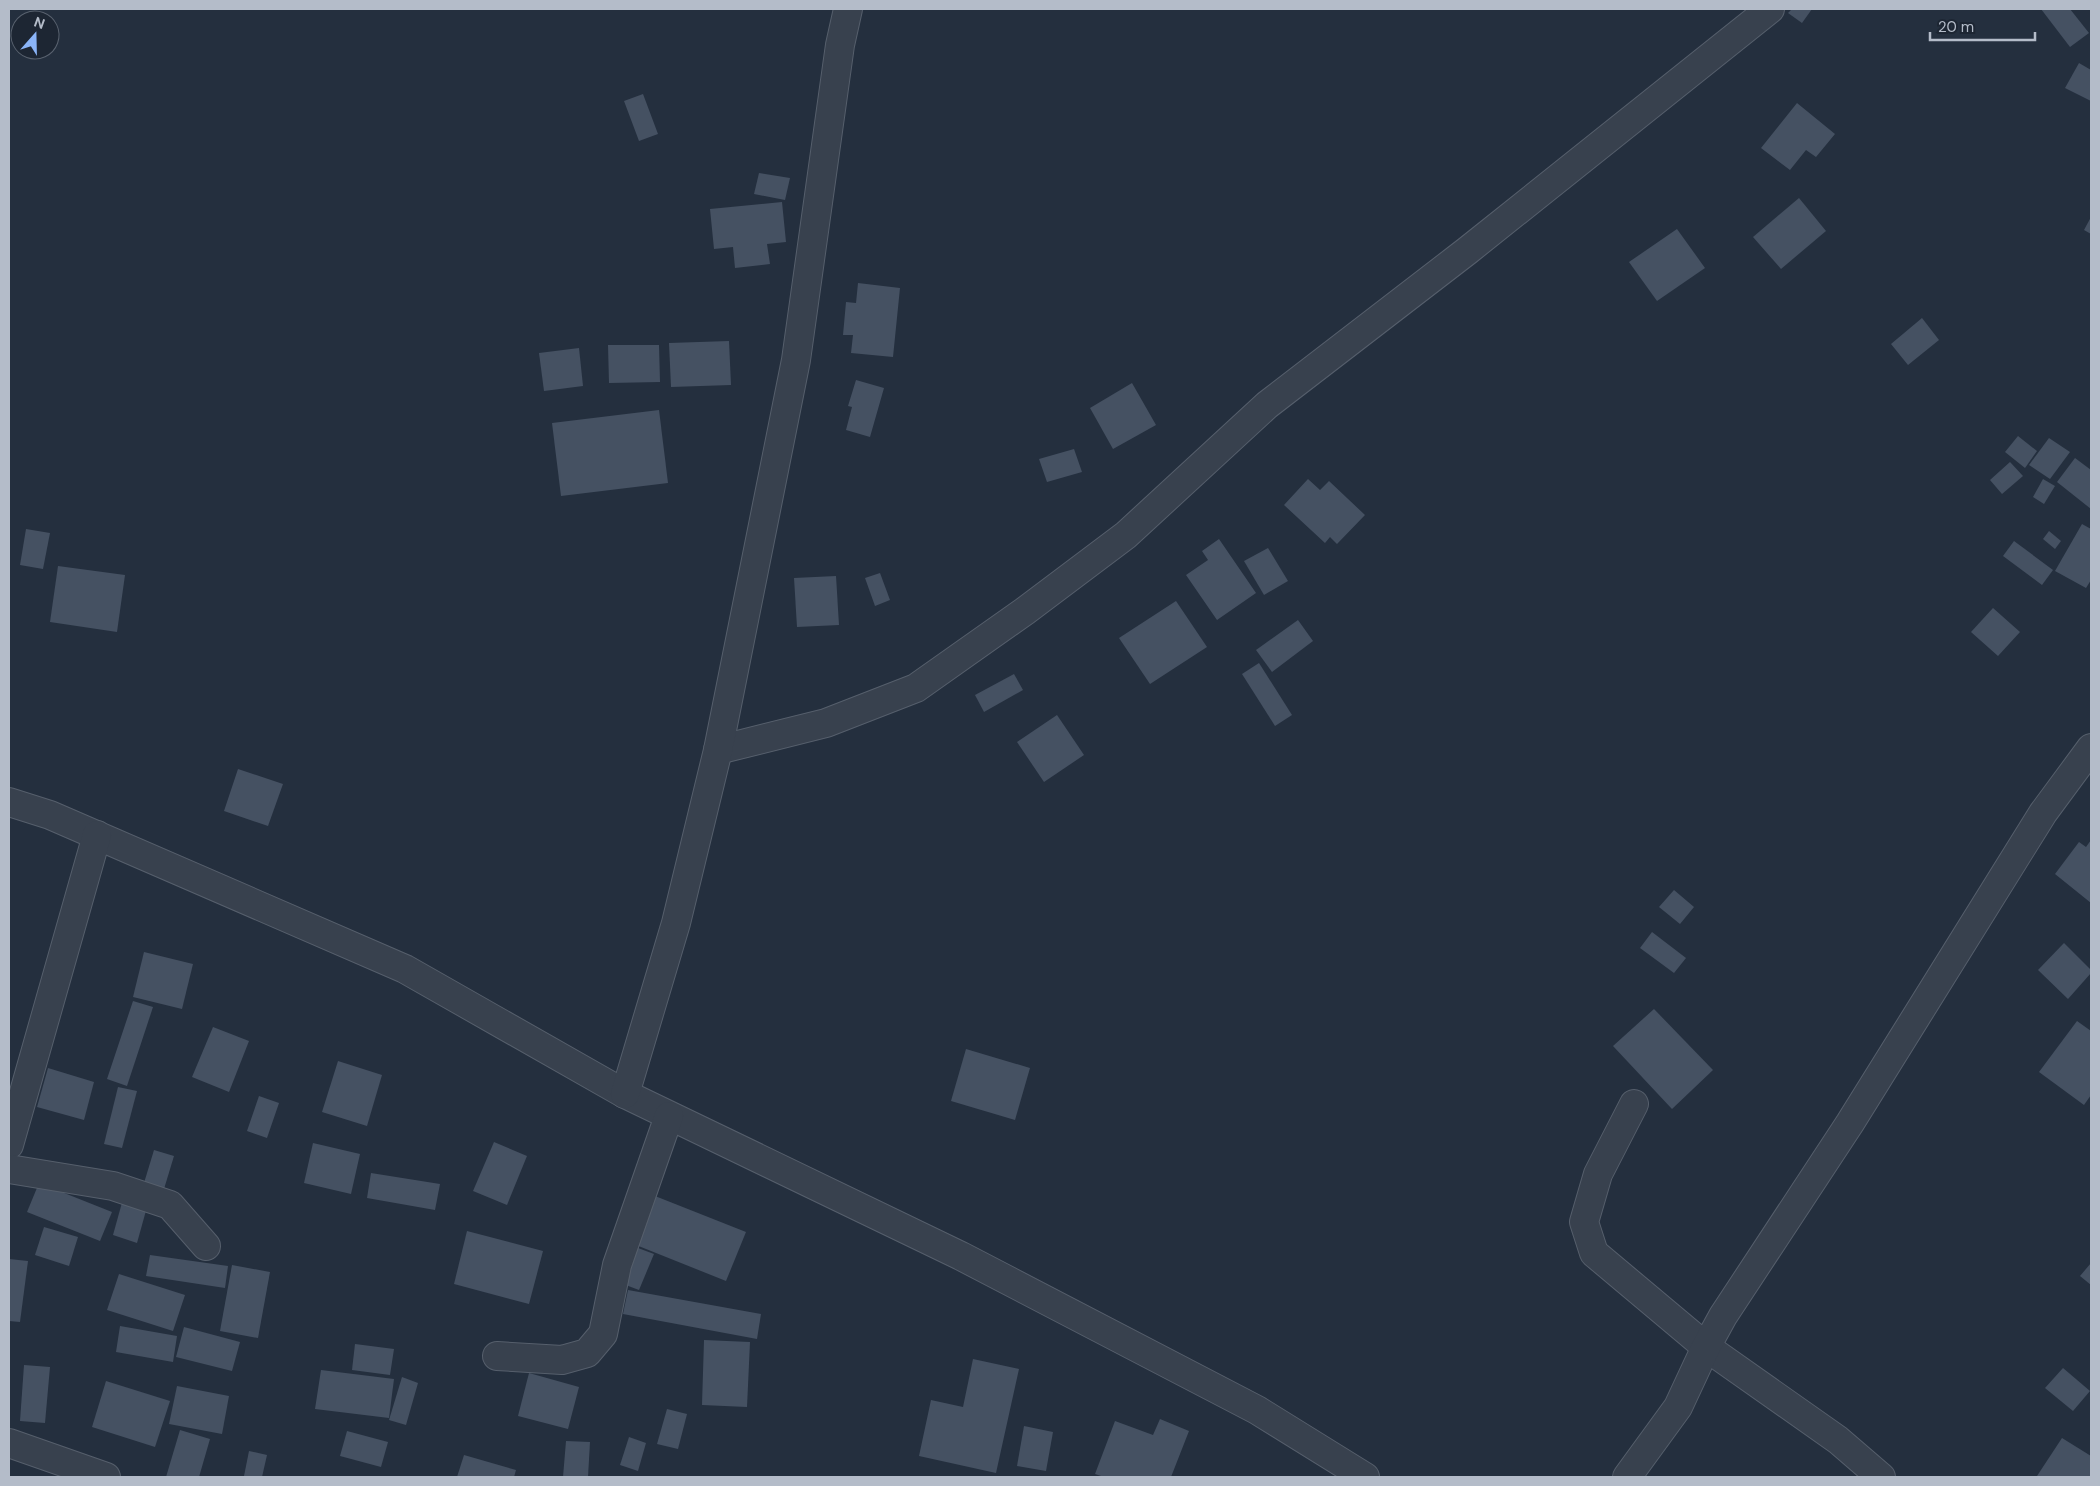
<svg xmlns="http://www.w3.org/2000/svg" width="2100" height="1486" font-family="'DM Sans',sans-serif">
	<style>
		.building { fill: #455162 }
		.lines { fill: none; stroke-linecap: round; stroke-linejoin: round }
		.street-casing { stroke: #565f6c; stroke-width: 30 }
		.street { stroke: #38414e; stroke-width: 28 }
	</style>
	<rect width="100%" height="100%" fill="#242f3e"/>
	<!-- building -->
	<g class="building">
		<path d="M1792,9H1812L1802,23L1788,13Z"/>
		<path d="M2041,9H2070L2089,33L2070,47Z"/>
		<path d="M2079,63L2091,70V101L2065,88Z"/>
		<path d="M643,94L658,134L639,141L624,101Z"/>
		<path d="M1797,103L1835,134L1816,157L1806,150L1790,170L1761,148Z"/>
		<path d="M759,173L790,178L785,200L754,194Z"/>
		<path d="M1799,198L1826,231L1781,269L1753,237Z"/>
		<path d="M782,202L786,242L767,244L770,264L735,268L733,247L714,249L710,209Z"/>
		<path d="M2091,217V234L2084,230Z"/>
		<path d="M1677,229L1705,268L1657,301L1629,262Z"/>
		<path d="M858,283L900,288L893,357L851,353L853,335H843L846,302L856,303Z"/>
		<path d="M1922,318L1939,340L1908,365L1891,344Z"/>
		<path d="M729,341L731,385L671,387L669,343Z"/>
		<path d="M608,345H659L660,382L609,383Z"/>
		<path d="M579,348L583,386L544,391L539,353Z"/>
		<path d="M856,380L884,388L870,437L846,430L852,407L848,406Z"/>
		<path d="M1132,383L1156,425L1113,449L1090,408Z"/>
		<path d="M659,410L668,483L561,496L552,423Z"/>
		<path d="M2018,436L2037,451L2025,468L2005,452Z"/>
		<path d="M2049,438L2070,452L2050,479L2029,465Z"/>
		<path d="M1074,449L1082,472L1047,482L1039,459Z"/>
		<path d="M2075,458L2091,470V509L2057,482Z"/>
		<path d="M2010,462L2023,476L2002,494L1990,480Z"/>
		<path d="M1308,479L1320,490L1329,481L1365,515L1337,544L1330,537L1325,543L1284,505Z"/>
		<path d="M2043,479L2055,486L2044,504L2033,497Z"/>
		<path d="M2082,524L2091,529V580L2086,588L2055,571Z"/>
		<path d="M26,529L50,533L43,569L20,565Z"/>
		<path d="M2049,531L2061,541L2055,549L2043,539Z"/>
		<path d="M1219,539L1256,593L1217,620L1186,575L1208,560L1202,551Z"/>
		<path d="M2014,541L2053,570L2042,585L2003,556Z"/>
		<path d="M1268,548L1288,581L1264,595L1244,561Z"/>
		<path d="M58,566L125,575L117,632L50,622Z"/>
		<path d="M880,573L890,600L875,606L865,578Z"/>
		<path d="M836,576L839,625L797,627L794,578Z"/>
		<path d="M1176,601L1207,647L1150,684L1119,638Z"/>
		<path d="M1993,608L2020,632L1998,656L1971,632Z"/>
		<path d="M1298,620L1313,641L1272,672L1256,650Z"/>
		<path d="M1259,663L1292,715L1275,726L1242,674Z"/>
		<path d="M1014,674L1023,690L984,712L975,695Z"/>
		<path d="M1057,715L1084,755L1044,782L1017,742Z"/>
		<path d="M238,769L283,784L268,826L224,811Z"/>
		<path d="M2091,840V903L2055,874L2079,842L2086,847Z"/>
		<path d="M1674,890L1694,907L1680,924L1659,907Z"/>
		<path d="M1652,932L1686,958L1674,973L1640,948Z"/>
		<path d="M2064,943L2091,970V973L2068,999L2038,970Z"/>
		<path d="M144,952L193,964L182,1009L133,997Z"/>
		<path d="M133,1001L153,1007L127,1086L107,1079Z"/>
		<path d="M1654,1009L1713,1070L1672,1109L1613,1046Z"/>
		<path d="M2077,1021L2091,1031V1095L2084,1105L2039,1072Z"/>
		<path d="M213,1027L249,1041L229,1092L192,1077Z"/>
		<path d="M966,1049L1030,1068L1015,1120L951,1101Z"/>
		<path d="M338,1061L382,1075L367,1126L322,1112Z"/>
		<path d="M48,1068L94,1082L84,1120L37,1107Z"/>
		<path d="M118,1087L137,1091L122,1148L104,1144Z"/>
		<path d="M259,1096L279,1103L267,1138L247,1131Z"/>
		<path d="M494,1142L527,1156L507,1205L473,1191Z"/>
		<path d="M313,1143L360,1154L351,1194L304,1183Z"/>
		<path d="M154,1150L174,1156L164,1189L144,1183Z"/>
		<path d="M371,1173L440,1184L435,1210L367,1198Z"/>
		<path d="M39,1183L112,1212L100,1241L27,1212Z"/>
		<path d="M655,1196L746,1232L726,1281L636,1245Z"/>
		<path d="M123,1199L147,1207L137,1243L113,1235Z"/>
		<path d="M44,1227L78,1237L69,1266L35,1255Z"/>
		<path d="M467,1231L543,1251L529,1304L454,1284Z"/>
		<path d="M630,1245L654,1254L639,1290L615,1281Z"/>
		<path d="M150,1255L228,1266L225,1288L146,1276Z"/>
		<path d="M9,1259L28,1261L20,1322L9,1321Z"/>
		<path d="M2091,1263V1285L2080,1276Z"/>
		<path d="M232,1265L270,1272L258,1338L220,1331Z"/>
		<path d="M119,1274L185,1295L173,1331L107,1310Z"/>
		<path d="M628,1290L761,1314L757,1339L623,1314Z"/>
		<path d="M120,1326L177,1336L173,1362L116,1352Z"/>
		<path d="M184,1327L240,1342L232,1371L176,1357Z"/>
		<path d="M704,1340L750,1342L747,1407L702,1405Z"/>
		<path d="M355,1344L394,1349L390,1375L352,1370Z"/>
		<path d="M973,1359L1019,1369L996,1473L919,1456L931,1400L963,1407Z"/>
		<path d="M24,1365L50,1367L45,1423L20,1421Z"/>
		<path d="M2063,1368L2090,1391L2073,1411L2045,1388Z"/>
		<path d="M321,1370L394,1379L389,1418L315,1409Z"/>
		<path d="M529,1373L579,1387L568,1429L518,1416Z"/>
		<path d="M402,1377L418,1383L406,1425L389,1420Z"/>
		<path d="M106,1381L170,1401L155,1447L92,1427Z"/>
		<path d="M177,1386L229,1396L222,1434L169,1424Z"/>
		<path d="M667,1409L687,1414L678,1449L657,1444Z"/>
		<path d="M1160,1419L1189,1431L1171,1477H1104L1095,1474L1115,1421L1153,1435Z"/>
		<path d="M1024,1426L1053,1432L1046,1471L1017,1466Z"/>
		<path d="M180,1430L210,1439L199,1477H166Z"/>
		<path d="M347,1431L388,1442L381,1467L340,1456Z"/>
		<path d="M629,1437L646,1443L638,1471L620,1465Z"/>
		<path d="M2062,1438L2091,1456L2090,1477H2040L2037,1476Z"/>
		<path d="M566,1441L590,1442L588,1477H563Z"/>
		<path d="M249,1451L267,1455L262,1477L244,1476Z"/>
		<path d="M464,1455L516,1470L514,1477H457Z"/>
	</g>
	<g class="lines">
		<!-- street casing -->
		<g class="street-casing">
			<g id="street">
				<path d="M718,750L826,723L916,688L1025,611L1126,535L1267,405L1467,251L1770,9"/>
				<path d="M9,802L50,815L405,969L625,1094L961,1256L1257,1410L1365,1477"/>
				<path d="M625,1094L676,923L718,750L796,360L840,45L848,9"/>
				<path d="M1634,1104L1598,1174L1584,1222L1594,1253L1706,1347L1838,1440L1881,1477"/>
				<path d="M9,1145L97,835"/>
				<path d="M9,1169L113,1186L170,1205L206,1246"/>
				<path d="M497,1356L562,1360L587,1353L603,1334L617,1265L669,1116"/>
				<path d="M9,1443L106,1477"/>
				<path d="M1627,1477L1678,1407L1706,1347L1723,1316L1850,1123L2043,813L2091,748"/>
			</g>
		</g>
		<!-- street -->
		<use href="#street" class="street"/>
	</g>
	<!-- border -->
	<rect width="2100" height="1486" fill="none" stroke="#b4bcc9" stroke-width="20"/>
	<!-- north arrow -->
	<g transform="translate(35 35) rotate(20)"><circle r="24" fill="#1d2633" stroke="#59626f"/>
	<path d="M0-4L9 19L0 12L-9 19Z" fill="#8ab4f8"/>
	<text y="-8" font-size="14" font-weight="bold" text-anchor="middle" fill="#b4bcc9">N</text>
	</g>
	<!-- scale -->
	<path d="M1930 32v8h105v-8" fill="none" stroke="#b4bcc9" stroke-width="2.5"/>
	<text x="1938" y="32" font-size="15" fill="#b4bcc9" stroke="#1d2633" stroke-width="4" paint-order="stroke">20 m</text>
</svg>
